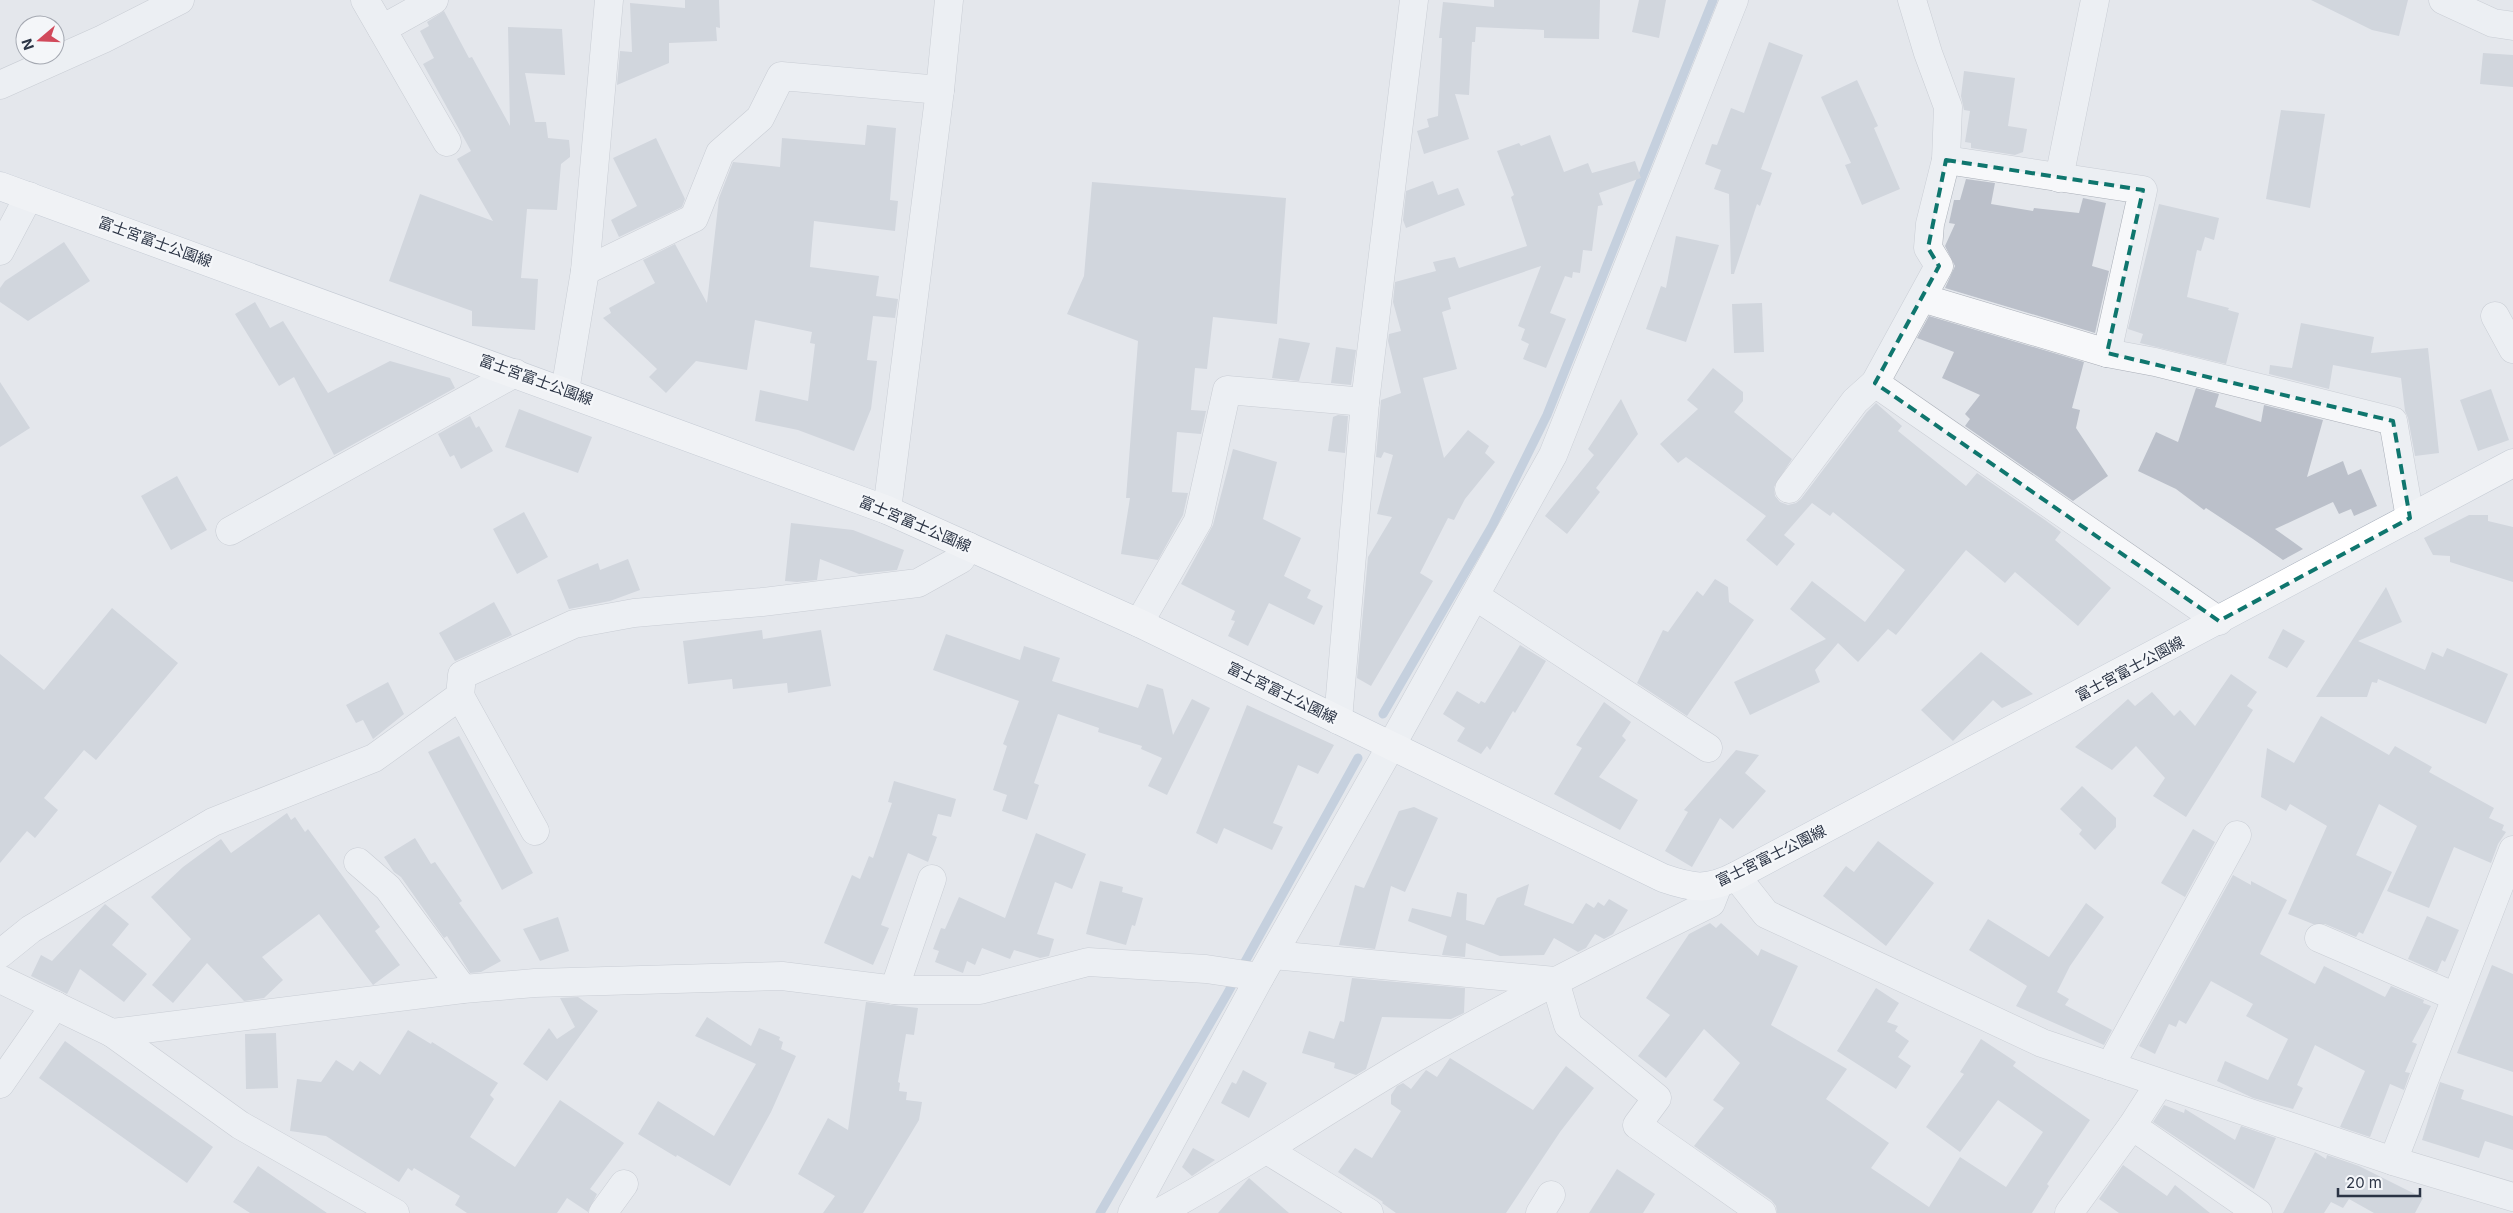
<svg xmlns="http://www.w3.org/2000/svg" width="2513" height="1213" font-family="Inter,'Noto Sans JP',sans-serif">
	<style>
		.lines { fill: none; stroke-linecap: round; stroke-linejoin: round }
		.stream { stroke: #9fb4cc; stroke-width: 9 }
		.building { fill: #bbc0ca }
		.minor-casing { stroke: #a9aeb7; stroke-width: 29 }
		.major-casing { stroke: #a3abb8; stroke-width: 29 }
		.minor { stroke: #f7f8fa; stroke-width: 28 }
		.major { stroke: #fff; stroke-width: 28 }
		.marked { fill: none; stroke: #0f766e; stroke-width: 4; stroke-dasharray: 10 6; stroke-linejoin: round }
		.labels { text-anchor: middle; stroke-width: 4.5; stroke-linejoin: round; paint-order: stroke }
		.street-label { font-size: 15px; fill: #2b3445; stroke: #f4f6f9 }
	</style>
	<rect width="100%" height="100%" fill="#e4e7ec"/>
	<g class="lines">
		<!-- stream -->
		<g class="stream">
			<path d="M1383,714L1492,526L1547,415L1713,0"/>
			<path d="M1100,1213L1226,996L1358,758"/>
		</g>
	</g>
	<!-- building -->
	<g class="building">
		<path d="M685,0H719L720,28L716,27L717,41L669,43V63L617,85L620,51L632,52L630,3L685,8Z"/>
		<path d="M1494,0H1600L1599,39L1544,38V30L1476,27L1475,42H1472L1469,95L1455,94L1469,139L1424,154L1417,131L1429,127L1427,119L1438,116L1442,38H1439L1443,2L1494,7Z"/>
		<path d="M1639,0H1666L1659,38L1632,32Z"/>
		<path d="M2311,0H2408L2399,36L2372,30Z"/>
		<path d="M444,11L469,58L472,57L510,126L508,27L562,29L565,75L525,73L535,122H546L548,138L569,140L570,150V157L561,164L557,210L527,209L521,278L538,279L535,330L472,326V311L389,281L420,194L493,221L457,159L471,151L423,64L434,58L420,31L429,26L427,22Z"/>
		<path d="M1769,42L1803,55L1761,169L1772,173L1760,206L1757,204L1734,274H1731L1729,194L1714,189L1721,170L1705,164L1712,144L1717,145L1731,108L1744,113Z"/>
		<path d="M2483,53L2513,55V87L2480,84Z"/>
		<path d="M1964,71L2015,78L2008,126L2027,129L2023,152L2015,155L1971,148V143L1965,142L1970,111L1964,110L1961,96Z"/>
		<path d="M1857,80L1878,126L1874,128L1900,189L1862,205L1845,165L1851,163L1821,97Z"/>
		<path d="M2281,110L2325,114L2310,208L2266,199Z"/>
		<path d="M867,125L896,128L890,200L898,201L895,231L814,221L810,267L879,276L876,296L898,299L895,318L873,316L867,360L877,361L871,409L854,451L798,430L755,421L760,390L808,401L815,344L810,343L812,332L755,320L747,370L696,361L666,393L649,377L657,369L603,318L611,313L609,308L655,283L643,260L675,244L707,303L719,198L733,162L780,167L782,138L865,145Z"/>
		<path d="M1550,135L1564,172L1588,163L1592,173L1635,161L1641,178L1599,193L1603,205L1598,206L1592,251L1583,250L1580,273L1573,272L1572,278L1565,276L1550,313L1566,319L1546,368L1523,359L1529,344L1521,340L1525,329L1518,326L1541,266L1448,298L1451,309L1442,312L1457,369L1423,378L1444,458L1468,430L1489,446L1485,453L1495,462L1465,499L1454,520L1448,518L1420,573L1433,581L1371,686L1357,678L1368,557L1392,517L1377,514L1393,455L1384,452L1381,458L1376,457L1381,400L1401,393L1388,341L1389,334L1401,331L1393,302L1395,282L1436,271L1433,262L1455,257L1459,268L1527,246L1511,197L1514,195L1497,151L1519,143L1521,146Z"/>
		<path d="M656,138L685,199L682,207L619,237L611,220L637,206L613,158Z"/>
		<path d="M1966,179L1995,183L1991,204L2033,211L2034,208L2079,213L2083,198L2106,203L2092,266L2109,271L2095,333L1945,288L1955,266L1945,246L1955,224L1949,223L1954,200H1960Z"/>
		<path d="M1433,181L1438,195L1458,188L1465,205L1406,228L1403,220L1406,191Z"/>
		<path d="M1092,182L1286,198L1277,324L1213,317L1207,369L1195,368L1191,410L1206,411L1201,434L1177,432L1172,492L1188,493L1183,515L1158,560L1121,554L1130,498H1126L1138,341L1067,314L1084,276Z"/>
		<path d="M2159,204L2219,218L2214,240L2205,237L2201,251L2197,250L2187,297L2229,308L2228,310L2239,313L2226,364L2140,343L2143,334L2128,329Z"/>
		<path d="M1676,236L1719,245L1686,342L1646,329L1661,286L1666,288Z"/>
		<path d="M64,242L90,281L28,321L0,302V288L5,281Z"/>
		<path d="M255,302L270,328L283,321L328,393L390,361L450,378L455,388L334,455L294,377L279,386L235,314Z"/>
		<path d="M1762,303L1764,352L1734,353L1732,304Z"/>
		<path d="M1929,316L2084,362L2072,408L2080,410L2076,428L2108,476L2073,501L1965,426L1970,419L1965,414L1980,395L1942,378L1954,352L1917,338Z"/>
		<path d="M2301,323L2374,337L2371,353L2428,348L2439,453L2415,456L2408,418L2405,411L2401,378L2333,365L2329,389L2269,374L2270,365L2292,368Z"/>
		<path d="M1279,338L1310,343L1299,381L1272,378Z"/>
		<path d="M1336,347L1356,350L1351,385L1331,383Z"/>
		<path d="M1713,368L1743,392V401L1734,412L1792,459L1774,487L1775,496L1780,502L1788,505L1796,503L1801,499L1867,412L1876,403L1902,426L1898,431L1966,486L1977,473L2045,520L2061,532L2055,540L2111,588L2078,626L2015,572L2005,583L1966,550L1896,635L1888,629L1858,662L1838,643L1815,670L1820,682L1750,715L1734,682L1826,639L1790,609L1812,581L1865,622L1905,570L1833,512L1830,516L1812,503L1784,535L1795,544L1777,566L1746,540L1766,516L1686,457L1678,463L1660,444L1698,409L1687,400Z"/>
		<path d="M0,382L30,428L0,447Z"/>
		<path d="M2196,388L2219,394L2215,407L2261,422L2264,405L2323,420L2307,477L2343,461L2348,475L2361,469L2377,506L2354,516L2351,509L2339,514L2333,502L2275,529L2303,549L2283,560L2253,539L2206,508L2204,510L2176,489L2138,471L2156,432L2178,442Z"/>
		<path d="M2491,389L2509,440L2478,451L2460,400Z"/>
		<path d="M1621,399L1638,434L1596,488L1600,492L1567,534L1545,516L1594,455L1588,449Z"/>
		<path d="M519,409L592,437L578,473L505,447Z"/>
		<path d="M1338,415L1348,416L1345,453L1328,451L1333,417Z"/>
		<path d="M470,416L476,428L479,426L493,451L461,469L454,455L450,457L438,434Z"/>
		<path d="M1233,449L1277,462L1263,519L1301,538L1284,576L1311,590L1307,598L1323,606L1314,625L1269,603L1248,646L1228,636L1235,621L1231,620L1235,611L1181,584L1213,525Z"/>
		<path d="M177,476L207,530L171,550L141,496Z"/>
		<path d="M524,512L548,557L517,574L493,529Z"/>
		<path d="M2469,515H2488V521L2513,527V582L2450,562V556L2433,555L2424,538Z"/>
		<path d="M791,523L853,530L904,550L897,570L859,574L820,559L817,580L797,582L785,581Z"/>
		<path d="M628,559L640,590L610,601L569,609L557,580L598,563L600,570Z"/>
		<path d="M1715,579L1728,587L1729,602L1754,620L1687,716L1637,683L1663,630L1668,632L1697,591L1703,596Z"/>
		<path d="M2386,587L2402,622L2358,641L2425,670L2432,652L2443,657L2447,648L2508,674L2486,724L2378,679L2377,683L2372,682L2367,697H2316Z"/>
		<path d="M494,602L512,635L455,661L439,633Z"/>
		<path d="M112,608L178,663L96,760L84,750L44,798L58,810L35,838L27,831L0,863V654L44,690Z"/>
		<path d="M2283,629L2305,641L2287,668L2268,658Z"/>
		<path d="M762,630L763,639L821,630L831,686L788,693L787,683L733,689L732,679L688,684L683,641Z"/>
		<path d="M946,634L1020,660L1024,646L1060,658L1052,681L1138,708L1147,684L1163,689L1173,735L1192,699L1210,708L1167,795L1148,786L1162,758L1141,749L1142,746L1098,732L1099,728L1058,714L1034,783L1039,785L1027,820L1002,811L1007,795L993,790L1007,746L1003,744L1019,701L933,670Z"/>
		<path d="M1520,645L1546,661L1515,713L1513,711L1490,750L1487,746L1481,754L1457,741L1465,728L1443,714L1457,691L1479,704L1481,701L1485,703Z"/>
		<path d="M1981,652L2033,694L2002,708L1993,700L1953,741L1921,710Z"/>
		<path d="M2231,674L2257,692L2247,706L2253,710L2186,817L2153,796L2165,778L2136,746L2112,770L2075,747L2128,699L2135,706L2152,692L2174,716L2180,710L2195,726Z"/>
		<path d="M388,682L404,714L373,739L363,720L356,723L346,705Z"/>
		<path d="M1604,702L1631,722L1622,736L1626,740L1599,777L1638,800L1620,830L1554,794L1582,748L1576,745Z"/>
		<path d="M1247,705L1334,745L1318,774L1298,765L1273,823L1283,827L1272,850L1224,828L1217,844L1196,833Z"/>
		<path d="M2321,716L2389,755L2395,746L2432,767L2429,772L2494,808L2489,818L2504,825L2502,830L2506,832L2498,844L2491,863L2454,847L2429,908L2387,891L2417,826L2379,804L2356,855L2392,872L2363,934L2359,932L2356,937L2325,924H2313L2288,914L2327,826L2290,804L2286,811L2261,797L2267,748L2294,763Z"/>
		<path d="M459,736L533,873L502,890L428,752Z"/>
		<path d="M1736,750L1759,755L1745,773L1766,791L1733,829L1720,818L1692,867L1665,851L1688,812L1684,810Z"/>
		<path d="M894,781L956,799L951,817L938,814L932,835L937,837L928,862L908,853L881,925L889,928L873,965L824,943L852,875L860,879L869,856L873,858L892,803L888,802Z"/>
		<path d="M2082,786L2116,818V827L2095,850L2079,834L2082,830L2060,809Z"/>
		<path d="M1414,807L1438,818L1405,892L1391,886L1375,949L1339,945L1355,885L1364,888L1399,811Z"/>
		<path d="M287,813L291,820L295,817L305,832L308,829L380,927L375,931L400,965L373,985L319,914L262,957L283,980L264,998L244,1001L207,963L173,1003L152,985L191,939L151,897L183,867L221,839L231,853Z"/>
		<path d="M2193,829L2215,842L2185,897L2161,883Z"/>
		<path d="M1036,833L1086,854L1072,889L1055,882L1037,934L1054,939L1049,956L1040,958L1014,950L1010,959L982,948L975,965L967,961L963,973L935,962L939,951L933,949L941,928L945,929L959,897L1005,918Z"/>
		<path d="M415,838L431,864L435,862L462,901L459,903L501,961L481,972L470,973L447,936L444,938L401,877L394,872L384,857Z"/>
		<path d="M1878,841L1934,883L1886,946L1823,896L1846,866L1854,872Z"/>
		<path d="M2233,875L2251,885V881L2287,900L2260,954L2315,984L2324,966L2385,997L2391,986L2424,1000L2423,1003L2431,1006L2412,1042L2417,1044L2405,1072L2410,1073L2404,1090L2390,1084L2370,1137L2340,1127L2365,1071L2315,1045L2297,1085L2303,1088L2293,1109L2253,1098L2217,1081L2225,1061L2268,1080L2288,1039L2246,1016L2253,1004L2211,981L2186,1024L2179,1020L2176,1027L2169,1024L2155,1054L2139,1046Z"/>
		<path d="M1100,881L1123,887L1122,892L1143,898L1135,926L1132,925L1126,945L1086,934Z"/>
		<path d="M1529,884L1524,905L1573,924L1586,903L1594,908L1598,902L1604,906L1609,899L1628,910L1613,934L1604,939L1595,934L1586,948L1578,952L1554,938L1544,955L1500,956L1466,943L1465,957L1442,955L1447,936L1408,921L1412,908L1451,917L1457,892L1467,894L1466,920L1484,925L1497,898Z"/>
		<path d="M2086,903L2104,917L2070,966L2057,992L2069,999L2065,1005L2112,1030L2104,1045L2016,1006L2027,986L1969,950L1988,919L2049,957Z"/>
		<path d="M105,904L129,924L112,945L147,974L124,1002L80,969L67,994L31,976L41,955L52,961Z"/>
		<path d="M2427,916L2459,930L2445,962L2442,960L2437,972L2408,959Z"/>
		<path d="M558,917L569,951L540,961L523,929Z"/>
		<path d="M1710,923L1716,928L1721,923L1758,956L1761,949L1798,966L1771,1025L1847,1069L1826,1099L1889,1143L1871,1168L1929,1207L1960,1157L2006,1187L2043,1132L1998,1100L1960,1152L1926,1127L1964,1074L1960,1072L1981,1039L2016,1062L2013,1066L2090,1120L2047,1184L2049,1186L2032,1213H1777L1776,1206L1771,1200L1694,1146L1724,1108L1713,1100L1740,1063L1704,1029L1666,1078L1638,1056L1670,1015L1646,998L1689,934Z"/>
		<path d="M2492,965L2513,974V1072L2457,1053Z"/>
		<path d="M1352,978L1465,988L1464,1013L1451,1019L1382,1017L1366,1069L1356,1075L1334,1068L1335,1063L1302,1053L1309,1031L1334,1039L1340,1021L1344,1022Z"/>
		<path d="M1876,988L1899,1003L1887,1022L1898,1026L1895,1031L1909,1041L1898,1057L1911,1066L1896,1089L1837,1051Z"/>
		<path d="M578,997L598,1011L547,1081L523,1064L549,1028L557,1039L575,1027L560,998Z"/>
		<path d="M866,1002L918,1008L914,1035L906,1034L898,1082L900,1083L899,1091L907,1092L906,1100L922,1102L919,1120L863,1213H823L835,1196L798,1174L828,1118L848,1130Z"/>
		<path d="M707,1017L751,1046L759,1028L780,1037L779,1040L783,1042L781,1049L796,1056L771,1112L730,1186L677,1155L676,1157L638,1134L658,1101L714,1136L756,1064L695,1036Z"/>
		<path d="M408,1030L431,1044L432,1042L498,1083L490,1095L494,1099L470,1137L515,1167L560,1100L624,1143L590,1189L597,1194L588,1212L567,1198L557,1213H467L455,1205L460,1196L414,1168L412,1171L408,1168L399,1182L326,1136L290,1131L297,1079L321,1082L336,1060L353,1071L360,1061L380,1075Z"/>
		<path d="M276,1033L278,1088L246,1089L245,1034Z"/>
		<path d="M65,1041L213,1147L187,1183L39,1078Z"/>
		<path d="M1450,1058L1533,1110L1566,1066L1594,1088L1560,1132L1506,1213H1396L1382,1203L1383,1202L1338,1172L1355,1148L1372,1158L1401,1111L1391,1104V1095L1397,1086L1403,1083L1411,1089L1426,1070L1437,1077Z"/>
		<path d="M1243,1070L1267,1083L1249,1118L1221,1103L1232,1082L1236,1084Z"/>
		<path d="M2440,1082L2464,1090L2461,1099L2513,1116V1150L2485,1141L2479,1158L2422,1140Z"/>
		<path d="M2164,1105L2184,1113L2185,1109L2235,1140L2241,1126L2276,1138L2254,1189L2153,1122Z"/>
		<path d="M1193,1148L1215,1160L1192,1176L1182,1167Z"/>
		<path d="M2315,1152L2326,1159L2327,1155L2359,1166L2423,1198L2415,1213H2374L2349,1199L2343,1208L2331,1202L2324,1213H2283Z"/>
		<path d="M2123,1165L2167,1196L2175,1185L2210,1213H2119L2099,1199Z"/>
		<path d="M258,1166L296,1192L327,1213H250L233,1202Z"/>
		<path d="M1617,1169L1655,1194L1643,1213H1589Z"/>
		<path d="M1249,1178L1289,1213H1218Z"/>
	</g>
	<g class="lines">
		<!-- minor casing -->
		<g class="minor-casing">
			<g id="minor">
				<path d="M365,0L447,142"/>
				<path d="M2443,0L2493,23L2513,26"/>
				<path d="M382,29L434,0"/>
				<path d="M0,85L103,39L180,0"/>
				<path d="M1946,160L2143,190L2107,353"/>
				<path d="M2059,178L2095,0"/>
				<path d="M0,251L29,196"/>
				<path d="M585,271L694,218L720,153L760,118L781,76L940,90"/>
				<path d="M1922,298L2107,353L2155,362L2393,421L2410,518"/>
				<path d="M2495,316L2513,349"/>
				<path d="M1875,383L2219,621"/>
				<path d="M565,391L585,271L609,0"/>
				<path d="M1789,489L1855,401L1875,383L1939,266L1928,248L1930,224L1946,160L1948,107L1928,53L1912,0"/>
				<path d="M887,510L940,90L949,0"/>
				<path d="M230,531L515,373"/>
				<path d="M1475,596L1708,748"/>
				<path d="M1139,623L1198,521L1227,390L1365,402"/>
				<path d="M460,696L535,831"/>
				<path d="M1338,720L1365,402L1414,0"/>
				<path d="M358,862L388,888L463,989"/>
				<path d="M1736,876L1766,914L2042,1043L2393,1161L2513,1197"/>
				<path d="M2319,938L2456,997"/>
				<path d="M0,954L31,929L213,822L374,758L460,696L462,675L574,624L634,613L762,602L918,583L961,559L968,546"/>
				<path d="M1273,955L1555,981L1568,1025L1657,1098L1637,1125L1762,1213"/>
				<path d="M0,979L112,1033L463,989L535,983L782,976L896,990H980L1088,962L1206,969L1260,977"/>
				<path d="M894,990L932,879"/>
				<path d="M112,1033L240,1125L395,1213"/>
				<path d="M2110,1066L2237,835"/>
				<path d="M0,1084L55,1005"/>
				<path d="M2132,1126L2258,1213"/>
				<path d="M1267,1150L1369,1213"/>
				<path d="M2393,1161L2513,850"/>
				<path d="M603,1213L624,1184"/>
				<path d="M1132,1213L1260,977L1391,746L1553,455L1734,0"/>
				<path d="M1158,1213C1245,1166 1327,1109 1413,1059C1510,1003 1611,953 1711,903L1718,885"/>
				<path d="M1540,1213L1551,1195"/>
				<path d="M2069,1213L2132,1126L2159,1084"/>
			</g>
		</g>
		<!-- major casing -->
		<g class="major-casing">
			<path id="major" d="M0,186L887,510L1139,623L1663,878C1692,888 1707,891 1736,876L2513,463"/>
		</g>
		<!-- minor -->
		<use href="#minor" class="minor"/>
		<!-- major -->
		<use href="#major" class="major"/>
	</g>
	<!-- marked area -->
	<path d="M0 0H2513V1213H0ZM1946,160L2143,190L2107,353L2393,421L2410,518L2219,621L1875,383L1939,266L1928,248Z" fill="#e4e7ec" fill-opacity=".55" fill-rule="evenodd"/>
	<path class="marked" d="M1946,160L2143,190L2107,353L2393,421L2410,518L2219,621L1875,383L1939,266L1928,248Z"/>
	<g class="labels">
		<!-- street labels -->
		<g class="street-label">
			<text transform="translate(155 242) rotate(20)" y="5">富士宮富士公園線</text>
			<text transform="translate(536 380) rotate(20)" y="5">富士宮富士公園線</text>
			<text transform="translate(915 524) rotate(23)" y="5">富士宮富士公園線</text>
			<text transform="translate(2130 669) rotate(-28)" y="5">富士宮富士公園線</text>
			<text transform="translate(1282 693) rotate(26)" y="5">富士宮富士公園線</text>
			<text transform="translate(1771 856) rotate(-26)" y="5">富士宮富士公園線</text>
		</g>
	</g>
	<!-- north arrow -->
	<g transform="translate(40 40) rotate(251)"><circle r="24" fill="#f4f6f9" stroke="#a4a8b1"/>
	<path d="M0-4L9 19L0 12L-9 19Z" fill="#d1495b"/>
	<text y="-8" font-size="14" font-weight="bold" text-anchor="middle" fill="#2b3445">N</text>
	</g>
	<!-- scale -->
	<path d="M2338 1188v8h82v-8" fill="none" stroke="#2b3445" stroke-width="2.5"/>
	<text x="2346" y="1188" font-size="15" fill="#2b3445" stroke="#f4f6f9" stroke-width="4" paint-order="stroke">20 m</text>
</svg>
